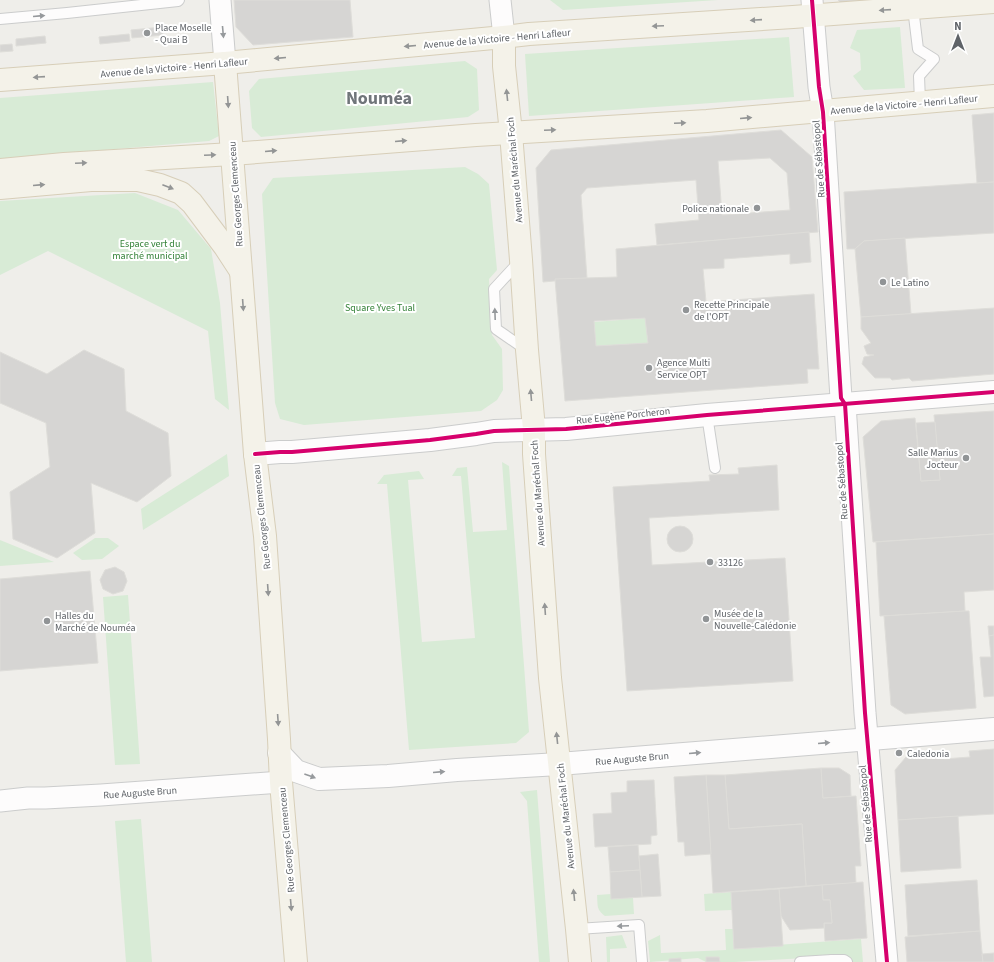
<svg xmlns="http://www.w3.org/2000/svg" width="994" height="962" font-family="'Source Sans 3',sans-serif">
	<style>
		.green { fill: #d8ebd6 }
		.building { fill: #d6d5d3; stroke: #deddd9; fill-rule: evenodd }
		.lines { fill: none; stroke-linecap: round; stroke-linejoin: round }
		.service-casing { stroke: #cbcccc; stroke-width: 12 }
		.minor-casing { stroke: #cbcccc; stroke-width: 23 }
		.tertiary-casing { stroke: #cbcccc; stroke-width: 24 }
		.primary-casing { stroke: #d7ceb8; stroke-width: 24 }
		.service { stroke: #fdfcfc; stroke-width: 10 }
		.minor { stroke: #fdfcfc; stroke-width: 21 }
		.tertiary { stroke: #fdfcfc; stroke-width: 22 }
		.primary { stroke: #f4f2e9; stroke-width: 22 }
		.cycleway-casing { stroke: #fff; stroke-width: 6 }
		.cycleway { stroke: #d6006c; stroke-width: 4 }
		.oneway { fill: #939595 }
		.oneway2 { fill: #96999c }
		.poi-dot { fill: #919496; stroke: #fff; stroke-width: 1.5 }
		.labels { text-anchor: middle; stroke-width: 4; stroke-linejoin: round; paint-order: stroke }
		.poi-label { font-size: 10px; fill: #5f6368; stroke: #fff; text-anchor: start }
		.street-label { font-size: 10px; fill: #5f6368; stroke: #fff }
		.park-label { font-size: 10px; fill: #348238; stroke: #fff }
		.town-label { font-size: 18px; font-weight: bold; fill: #70757a; stroke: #fff }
	</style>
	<rect width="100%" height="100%" fill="#efeeea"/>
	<!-- green -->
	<g class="green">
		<path d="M550,0H718L563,10Z"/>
		<path d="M900,27L905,88L864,90L853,76L861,70L860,53L850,48L857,30Z"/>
		<path d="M789,37L794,97L529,116L525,54Z"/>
		<path d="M465,61L477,69L479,110L468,117L261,137L252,128L249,91L259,79Z"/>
		<path d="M213,82L219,136L209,141L0,159V98Z"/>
		<path d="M465,167L478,174L489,184L497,270L489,279L492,335L502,349L503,390L497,400L481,411L304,425L280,419L275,403L262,194L273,178Z"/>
		<path d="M135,193L178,210L211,249L220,303L229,410L215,399L208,331L48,251L0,275V201Z"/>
		<path d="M645,318L648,343L596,346L594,322Z"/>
		<path d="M227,454L229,476L143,530L141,509Z"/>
		<path d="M502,462L509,466L529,732L516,743L409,750L387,484H377L384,475L419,471L424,479L408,480L422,642L475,638L461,476H452L457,468L467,467L473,532L507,530Z"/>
		<path d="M95,538H108L119,546L102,559L82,560L73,553Z"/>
		<path d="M0,540L54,562L0,566Z"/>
		<path d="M128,595L140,764L115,765L103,597Z"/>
		<path d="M537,790L550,962H539L527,801L520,792Z"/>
		<path d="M141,819L152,962H126L115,821Z"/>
		<path d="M731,892L732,910L705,911L704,894Z"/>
		<path d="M611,894L633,898L634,914L605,916C596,909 598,906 597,895Z"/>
		<path d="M725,929H733L734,948L861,939L863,962H851L840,956L735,962H706L698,958L650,962L648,941L660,935L661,953L726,950Z"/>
		<path d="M622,935L627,948L610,949V962H607L606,937Z"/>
	</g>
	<!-- building -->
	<g class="building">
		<path d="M234,0H350L353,37L253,45L236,27Z"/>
		<path d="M838,0H875L841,3Z"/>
		<path d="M162,27L163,35L132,38L131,30Z"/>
		<path d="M129,34L130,41L100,44L99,37Z"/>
		<path d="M45,36L46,43L16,46V39Z"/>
		<path d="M12,44L13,51L0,52V45Z"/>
		<path d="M994,113V182L977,183L972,115Z"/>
		<path d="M781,130L812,157L818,232L657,245L655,224L699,220L696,180L587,188L581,195L587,278L543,282L536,168L551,150ZM770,158L787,173L790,210L722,215L718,161Z"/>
		<path d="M994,182V233L864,241L855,249H847L844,192Z"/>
		<path d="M809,232L811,262L790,264V254L724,259V268L703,269L706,302L814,294L819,369H807L808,383L565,401L555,279L617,277L616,249ZM645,318L648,343L596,346L594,321Z"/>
		<path d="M905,238L911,314L861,317L855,249L864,241Z"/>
		<path d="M994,308V374L912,381L909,378L892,380L890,378H875L862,364L864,357L874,355L867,354L864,346L871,343L861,329V317Z"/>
		<path d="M84,350L124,369L126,411L168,433L171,476L137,502L91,483L95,533L57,558L13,539L10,492L50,467L46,423L0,403V352L47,374Z"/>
		<path d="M994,411V534L873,542L863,437L881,421L915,418L921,481L940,480L934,415Z"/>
		<path d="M935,422L940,480L921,481L916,423Z"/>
		<path d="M777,465L779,510L649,518L652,565L785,558L793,681L627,691L613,487L710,481L709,475L739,474L738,468Z"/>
		<circle cx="680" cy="539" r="13"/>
		<path d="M994,534V590L964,592L965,611L880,616L876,542Z"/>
		<path d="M115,567L124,572L127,581L123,591L113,594L103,589L100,580L105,570Z"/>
		<path d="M90,571L98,663L0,671V579Z"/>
		<path d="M965,611H969L976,708L905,714L891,705L884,616Z"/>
		<path d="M988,626H994V635L989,636Z"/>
		<path d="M994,635V696L984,697L980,657H991L989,636Z"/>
		<path d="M994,749V814L898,820L895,770L906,757L944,754V759L970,757L969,751Z"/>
		<path d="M821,768L823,798L856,796L861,866H855L856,883L806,886L802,824L729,829L725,775Z"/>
		<path d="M821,768H839L850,775L851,796L823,798Z"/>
		<path d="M706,775H725L729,829L802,824L806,886L713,893Z"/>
		<path d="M706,775L711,854L685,856L684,842H678L674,777Z"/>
		<path d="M654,780L657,835L651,836V844L595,847L593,814L612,813L611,793L627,792V781Z"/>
		<path d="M958,816L961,868L901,872L898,820Z"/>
		<path d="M638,845L640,870L610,872L608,847Z"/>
		<path d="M658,854L661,896L642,897L639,856Z"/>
		<path d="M640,870L642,897L611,899L610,872Z"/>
		<path d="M977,880L980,931L908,936L905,885Z"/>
		<path d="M863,882L867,938L825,941L824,923H832L830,900H823L822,885Z"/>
		<path d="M822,885L823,900H830L832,923H824V928L790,930L781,916L779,889Z"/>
		<path d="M779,889L783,946L734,949L731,892Z"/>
		<path d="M980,931L983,962H907L905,937Z"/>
		<path d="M994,953V962H983L982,954Z"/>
		<path d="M706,957H719L720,962H706Z"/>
		<path d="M681,958V962H669V959Z"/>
	</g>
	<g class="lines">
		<!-- service casing -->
		<g class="service-casing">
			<g id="service">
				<path d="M913,8L918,49L934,59L919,76L920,102"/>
				<path d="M0,19L67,13L178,1L179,0"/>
				<path d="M519,262L494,289L496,329L525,349"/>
				<path d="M707,415L715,468"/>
				<path d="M577,929L639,925L642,962"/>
				<path d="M832,960H844L847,962"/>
				<path d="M800,962L832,960V962"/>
			</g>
		</g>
		<!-- minor casing -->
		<g class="minor-casing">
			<g id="minor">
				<path d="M220,0L225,63"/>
				<path d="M500,0L504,37"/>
				<path d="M812,0L819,87L823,112L841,398L845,404L865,713L887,962"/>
				<path d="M0,801L28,798H45L101,795L281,782"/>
			</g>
		</g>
		<!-- tertiary casing -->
		<g class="tertiary-casing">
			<g id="tertiary">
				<path d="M255,454L280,452H292L430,440L476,434L494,431L566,429L707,415L994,392"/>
				<path d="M279,753L296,771L319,779L388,776L457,770L559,764L858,740L994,729"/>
			</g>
		</g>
		<!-- primary casing -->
		<g class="primary-casing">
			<g id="primary">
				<path d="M504,37V66L511,133L521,260L527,350L534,429V454L550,678L577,929L580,962"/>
				<path d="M225,63L255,454L265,536L279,739L281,782L296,962"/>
				<path d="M0,80L225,63L504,37L529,34L793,17L994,2"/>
				<path d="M0,170L64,164L232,154L476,135L707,121L994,96"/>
				<path d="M0,188L91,180H138L160,185L181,193L192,203L225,247L240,270"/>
			</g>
		</g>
		<!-- service -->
		<use href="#service" class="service"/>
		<!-- minor -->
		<use href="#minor" class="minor"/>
		<!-- tertiary -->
		<use href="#tertiary" class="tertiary"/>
		<!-- primary -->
		<use href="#primary" class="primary"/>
		<!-- cycleway casing -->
		<g class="cycleway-casing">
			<g id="cycleway">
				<path d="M812,0L819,87L823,112L841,398L845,404L865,713L887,962"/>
				<path d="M255,454L280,452H292L430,440L476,434L494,431L566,429L707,415L994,392"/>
			</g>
		</g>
		<!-- cycleway -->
		<use href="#cycleway" class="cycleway"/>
	</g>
	<!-- one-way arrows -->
	<defs><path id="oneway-solid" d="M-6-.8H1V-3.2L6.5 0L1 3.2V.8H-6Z"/></defs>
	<g class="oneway">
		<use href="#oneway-solid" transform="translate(885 10) rotate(176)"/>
		<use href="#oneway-solid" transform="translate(756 20) rotate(176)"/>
		<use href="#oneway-solid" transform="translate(658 26) rotate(177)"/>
		<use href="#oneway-solid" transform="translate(410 46) rotate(175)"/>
		<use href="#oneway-solid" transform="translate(280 58) rotate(175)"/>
		<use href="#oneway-solid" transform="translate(39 77) rotate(176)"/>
		<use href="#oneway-solid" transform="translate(507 95) rotate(-96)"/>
		<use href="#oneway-solid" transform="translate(228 102) rotate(86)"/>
		<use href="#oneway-solid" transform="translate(746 118) rotate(-5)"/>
		<use href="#oneway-solid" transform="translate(680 123) rotate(-3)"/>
		<use href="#oneway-solid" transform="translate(550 130) rotate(-3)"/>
		<use href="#oneway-solid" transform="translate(401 141) rotate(-5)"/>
		<use href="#oneway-solid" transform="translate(271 151) rotate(-5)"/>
		<use href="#oneway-solid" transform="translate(210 155) rotate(-3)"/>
		<use href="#oneway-solid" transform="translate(81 163) rotate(-3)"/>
		<use href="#oneway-solid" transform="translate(39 185) rotate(-5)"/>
		<use href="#oneway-solid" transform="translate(168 187) rotate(21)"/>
		<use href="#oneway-solid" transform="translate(243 305) rotate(86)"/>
		<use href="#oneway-solid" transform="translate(531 395) rotate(-95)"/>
		<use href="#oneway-solid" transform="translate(268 590) rotate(86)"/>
		<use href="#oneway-solid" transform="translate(545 609) rotate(-94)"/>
		<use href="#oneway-solid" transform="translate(278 720) rotate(86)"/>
		<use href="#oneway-solid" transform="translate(557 738) rotate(-96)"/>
		<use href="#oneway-solid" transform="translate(574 895) rotate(-96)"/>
		<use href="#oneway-solid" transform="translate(291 905) rotate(85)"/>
	</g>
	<g class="oneway2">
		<use href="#oneway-solid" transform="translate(39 16) rotate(-5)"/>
		<use href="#oneway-solid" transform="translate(223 32) rotate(85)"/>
		<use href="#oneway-solid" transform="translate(495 314) rotate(-92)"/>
		<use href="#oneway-solid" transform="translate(824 743) rotate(-5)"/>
		<use href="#oneway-solid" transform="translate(695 753) rotate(-5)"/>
		<use href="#oneway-solid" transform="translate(439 772) rotate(-5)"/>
		<use href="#oneway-solid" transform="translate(310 776) rotate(20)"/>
		<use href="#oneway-solid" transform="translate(623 926) rotate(177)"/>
	</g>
	<!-- markers -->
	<g class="poi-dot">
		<circle cx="147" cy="33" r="4"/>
		<circle cx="757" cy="208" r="4"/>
		<circle cx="883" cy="282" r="4"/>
		<circle cx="686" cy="310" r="4"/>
		<circle cx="649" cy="368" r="4"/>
		<circle cx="966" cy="458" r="4"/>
		<circle cx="710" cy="562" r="4"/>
		<circle cx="706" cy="619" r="4"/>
		<circle cx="47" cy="621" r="4"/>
		<circle cx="899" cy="753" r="4"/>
	</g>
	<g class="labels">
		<!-- poi labels -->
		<g class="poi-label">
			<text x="155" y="31">Place Moselle<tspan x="155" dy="12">- Quai B</tspan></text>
			<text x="749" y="212" text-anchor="end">Police nationale</text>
			<text x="891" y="286">Le Latino</text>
			<text x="694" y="308">Recette Principale<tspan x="694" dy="12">de l'OPT</tspan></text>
			<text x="657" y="366">Agence Multi<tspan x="657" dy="12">Service OPT</tspan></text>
			<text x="958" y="456" text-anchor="end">Salle Marius<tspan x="958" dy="12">Jocteur</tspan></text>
			<text x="718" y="566">33126</text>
			<text x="714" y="617">Musée de la<tspan x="714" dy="12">Nouvelle-Calédonie</tspan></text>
			<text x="55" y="619">Halles du<tspan x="55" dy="12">Marché de Nouméa</tspan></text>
			<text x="907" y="757">Caledonia</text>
		</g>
		<!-- street labels -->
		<g class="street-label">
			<text transform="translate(497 38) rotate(-5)" y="4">Avenue de la Victoire - Henri Lafleur</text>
			<text transform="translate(174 67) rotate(-5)" y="4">Avenue de la Victoire - Henri Lafleur</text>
			<text transform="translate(904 104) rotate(-5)" y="4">Avenue de la Victoire - Henri Lafleur</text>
			<text transform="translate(818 159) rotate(-94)" y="4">Rue de Sébastopol</text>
			<text transform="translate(514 170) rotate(-95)" y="4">Avenue du Maréchal Foch</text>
			<text transform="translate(235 194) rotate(-94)" y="4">Rue Georges Clemenceau</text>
			<text transform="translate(623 415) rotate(-6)" y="4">Rue Eugène Porcheron</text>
			<text transform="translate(841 481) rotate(-94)" y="4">Rue de Sébastopol</text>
			<text transform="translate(537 493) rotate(-94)" y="4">Avenue du Maréchal Foch</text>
			<text transform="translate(261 517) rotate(-96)" y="4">Rue Georges Clemenceau</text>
			<text transform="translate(632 758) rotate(-5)" y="4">Rue Auguste Brun</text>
			<text transform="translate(140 792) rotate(-4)" y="4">Rue Auguste Brun</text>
			<text transform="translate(865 804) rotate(-95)" y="4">Rue de Sébastopol</text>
			<text transform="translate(565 816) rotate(-96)" y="4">Avenue du Maréchal Foch</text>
			<text transform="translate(286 840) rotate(-95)" y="4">Rue Georges Clemenceau</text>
		</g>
		<!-- park labels -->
		<g class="park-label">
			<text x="150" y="247">Espace vert du<tspan x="150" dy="12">marché municipal</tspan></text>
			<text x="380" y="311">Square Yves Tual</text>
		</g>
		<!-- town labels -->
		<g class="town-label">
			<text x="379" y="104">Nouméa</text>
		</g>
	</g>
	<!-- north arrow -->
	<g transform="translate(958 36)" stroke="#ffffff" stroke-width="3" paint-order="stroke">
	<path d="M0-3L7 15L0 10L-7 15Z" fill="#5f6368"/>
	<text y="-6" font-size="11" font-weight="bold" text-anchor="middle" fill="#5f6368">N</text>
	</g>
</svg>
